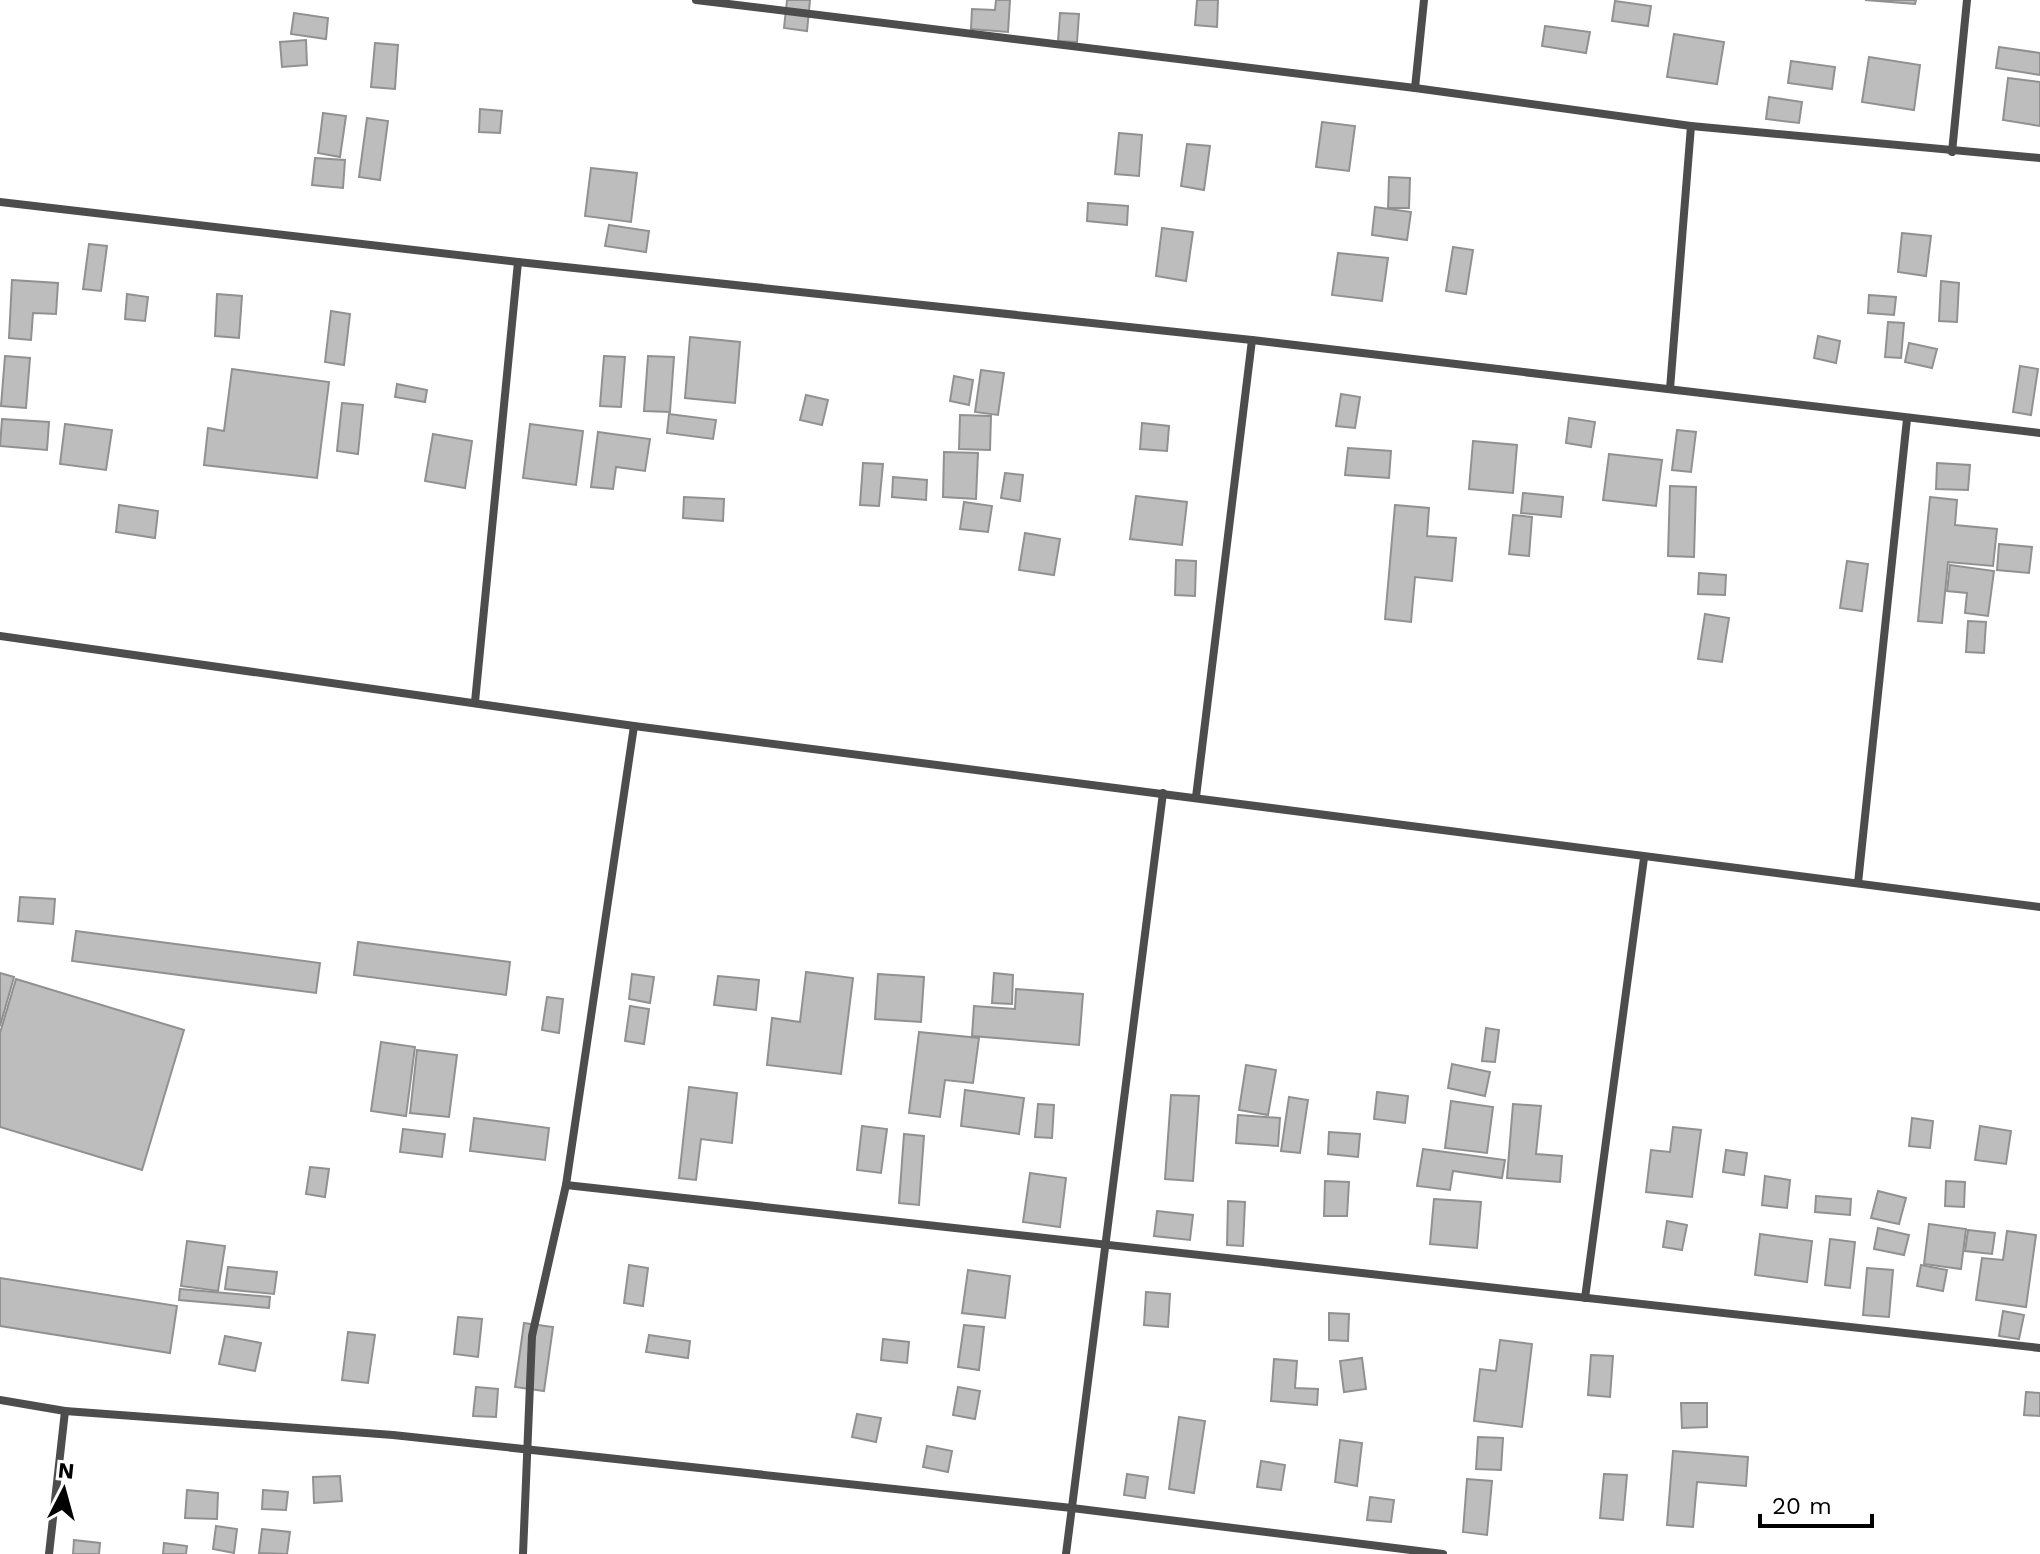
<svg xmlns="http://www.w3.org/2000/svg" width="2040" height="1554" font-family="'Work Sans',sans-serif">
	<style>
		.building { fill: #bdbdbd; stroke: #919191; stroke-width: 2 }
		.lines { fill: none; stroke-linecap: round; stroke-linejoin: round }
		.minor { stroke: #4d4d4d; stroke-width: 8 }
	</style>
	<rect width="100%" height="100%" fill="#fff"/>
	<!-- building -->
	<g class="building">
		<path d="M787,0H810L807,31L784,28Z"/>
		<path d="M996,0H1010L1008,32L971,29L972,9L995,10Z"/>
		<path d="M1197,0H1218L1217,27L1195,25Z"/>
		<path d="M1865,0H1916L1915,4Z"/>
		<path d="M1615,1L1651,6L1648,26L1612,21Z"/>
		<path d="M294,13L328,18L326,39L291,34Z"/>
		<path d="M1060,13L1079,14L1077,42L1058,41Z"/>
		<path d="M1545,26L1590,32L1586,53L1542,46Z"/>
		<path d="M1674,34L1724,42L1717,84L1667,77Z"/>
		<path d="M306,40L307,65L282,67L280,42Z"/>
		<path d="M375,43L398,45L395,89L371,87Z"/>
		<path d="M1999,47L2040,53V75L1996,68Z"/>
		<path d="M1869,57L1920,65L1914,110L1862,102Z"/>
		<path d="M1791,61L1835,67L1832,89L1788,83Z"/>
		<path d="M2008,78L2040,82V126L2003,120Z"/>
		<path d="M1769,97L1802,102L1799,123L1766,119Z"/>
		<path d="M480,109L502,111L500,133L479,132Z"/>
		<path d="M323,113L346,116L340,157L318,153Z"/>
		<path d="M367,118L388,121L380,180L359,177Z"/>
		<path d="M1322,122L1355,126L1349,171L1316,167Z"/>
		<path d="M1119,133L1142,135L1139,176L1115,174Z"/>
		<path d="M1187,144L1210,146L1204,190L1181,186Z"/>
		<path d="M315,158L345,160L343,188L312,185Z"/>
		<path d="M591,168L637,173L631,222L585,216Z"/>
		<path d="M1389,177L1410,178L1409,208H1388Z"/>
		<path d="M1088,203L1128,206L1127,225L1087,221Z"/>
		<path d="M1375,207L1411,212L1407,240L1372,235Z"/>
		<path d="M609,225L649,231L646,252L605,246Z"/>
		<path d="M1162,228L1193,232L1186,281L1156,276Z"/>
		<path d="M1902,233L1931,236L1926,276L1898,272Z"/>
		<path d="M89,244L107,246L101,291L83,289Z"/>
		<path d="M1453,247L1473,250L1466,294L1446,291Z"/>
		<path d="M1338,253L1388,258L1382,301L1332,295Z"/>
		<path d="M12,280L58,283L56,314L33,313L31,340L9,338Z"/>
		<path d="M1941,281L1959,283L1957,322L1939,321Z"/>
		<path d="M127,294L148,297L145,321L125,319Z"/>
		<path d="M217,294L242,296L239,338L215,336Z"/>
		<path d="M1869,295L1896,297L1894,315L1868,313Z"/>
		<path d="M331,311L350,314L344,365L325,362Z"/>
		<path d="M1888,322L1904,323L1901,358L1885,357Z"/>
		<path d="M1818,336L1840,341L1836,363L1814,358Z"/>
		<path d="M690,337L740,342L735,403L685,398Z"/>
		<path d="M1909,343L1937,349L1932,368L1905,362Z"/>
		<path d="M5,356L30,358L26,408L1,406Z"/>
		<path d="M604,356L625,357L621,407L600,406Z"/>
		<path d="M648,356L674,357L670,412L644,411Z"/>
		<path d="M2020,366L2038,369L2031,415L2013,412Z"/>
		<path d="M232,369L329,382L317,478L204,465L208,428L224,431Z"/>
		<path d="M981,370L1004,373L998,415L975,412Z"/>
		<path d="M954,376L973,380L969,405L950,401Z"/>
		<path d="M397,384L427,390L425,402L395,397Z"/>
		<path d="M1341,394L1360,397L1355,428L1336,426Z"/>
		<path d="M806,395L828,400L822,425L800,420Z"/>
		<path d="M342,403L363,405L358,454L337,451Z"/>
		<path d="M669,414L716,420L713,439L667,433Z"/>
		<path d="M960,415L991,416L990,450L959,449Z"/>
		<path d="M1569,418L1595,422L1591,447L1566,443Z"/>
		<path d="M2,419L49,422L47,450L0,446Z"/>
		<path d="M1142,423L1169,426L1167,451L1140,449Z"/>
		<path d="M65,424L112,430L106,470L60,464Z"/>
		<path d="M530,424L583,431L576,485L523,478Z"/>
		<path d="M1677,430L1696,432L1691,472L1672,470Z"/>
		<path d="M598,432L650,439L645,471L616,467L613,489L591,487Z"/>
		<path d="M433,434L472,441L465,488L425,481Z"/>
		<path d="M1473,441L1517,445L1513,493L1469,489Z"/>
		<path d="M1348,448L1391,451L1389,478L1345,475Z"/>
		<path d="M944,452L978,453L976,499L943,497Z"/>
		<path d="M1609,454L1662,460L1656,506L1603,500Z"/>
		<path d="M863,463L883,464L879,506L860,505Z"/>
		<path d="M1937,463L1970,465L1968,490L1936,489Z"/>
		<path d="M1005,473L1023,475L1020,501L1001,498Z"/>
		<path d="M893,477L927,480L926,500L892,497Z"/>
		<path d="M1670,486L1696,487L1694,557L1668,556Z"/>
		<path d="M1523,493L1563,497L1561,517L1521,513Z"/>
		<path d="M1136,496L1187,502L1182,545L1130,539Z"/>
		<path d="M684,497L724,499L723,521L683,518Z"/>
		<path d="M1930,497L1957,500L1955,525L1997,529L1993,566L1948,562L1942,623L1918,621Z"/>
		<path d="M964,502L992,506L988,532L960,529Z"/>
		<path d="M119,505L158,511L155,538L116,532Z"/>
		<path d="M1395,505L1429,508L1427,536L1456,538L1452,581L1415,577L1411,622L1385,619Z"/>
		<path d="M1513,515L1532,517L1529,556L1509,554Z"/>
		<path d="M1025,533L1060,539L1054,575L1019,570Z"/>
		<path d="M1999,544L2032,547L2029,573L1997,570Z"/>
		<path d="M1176,560L1196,561L1195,596L1175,595Z"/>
		<path d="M1847,561L1868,564L1862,611L1840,608Z"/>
		<path d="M1950,565L1994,571L1988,616L1965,613L1967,593L1947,591Z"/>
		<path d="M1699,573L1726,575L1725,595L1698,594Z"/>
		<path d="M1705,614L1729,618L1722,662L1698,659Z"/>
		<path d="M1968,621L1986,622L1984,653L1966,652Z"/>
		<path d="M20,897L55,899L53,924L18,921Z"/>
		<path d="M76,931L320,963L316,993L72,961Z"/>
		<path d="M358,942L510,962L506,995L354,975Z"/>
		<path d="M806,972L853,978L841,1074L767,1065L772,1018L800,1022Z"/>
		<path d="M0,973L14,977L0,1026Z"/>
		<path d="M994,973L1013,975L1012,1004L992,1003Z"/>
		<path d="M632,974L654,977L650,1003L629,999Z"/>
		<path d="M878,974L924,977L921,1022L875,1019Z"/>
		<path d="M718,976L759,980L756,1010L714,1005Z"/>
		<path d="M16,979L184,1030L142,1170L0,1127V1033Z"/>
		<path d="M1016,989L1083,994L1079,1045L972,1036L974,1006L1015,1009Z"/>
		<path d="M547,997L563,999L559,1033L542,1030Z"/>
		<path d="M630,1006L649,1009L644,1044L625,1041Z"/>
		<path d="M1486,1028L1499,1030L1495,1062L1482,1061Z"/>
		<path d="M919,1032L979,1038L973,1083L945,1080L940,1117L909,1113Z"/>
		<path d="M381,1042L415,1047L406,1116L371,1111Z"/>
		<path d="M417,1050L457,1055L449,1117L410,1113Z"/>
		<path d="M1452,1064L1490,1072L1485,1096L1448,1088Z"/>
		<path d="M1246,1065L1276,1070L1268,1115L1239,1110Z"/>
		<path d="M689,1087L737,1093L732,1143L701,1139L696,1180L679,1178Z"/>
		<path d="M965,1090L1024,1098L1019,1134L961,1126Z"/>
		<path d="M1377,1092L1408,1096L1405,1123L1374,1119Z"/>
		<path d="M1171,1095L1199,1096L1193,1181L1165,1179Z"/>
		<path d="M1289,1097L1308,1100L1300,1153L1281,1151Z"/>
		<path d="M1451,1101L1493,1107L1487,1153L1445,1148Z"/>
		<path d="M1038,1104L1054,1105L1052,1138L1035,1137Z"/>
		<path d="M1513,1104L1541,1106L1536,1154L1562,1156L1560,1182L1507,1178Z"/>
		<path d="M1238,1115L1280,1118L1278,1146L1236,1143Z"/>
		<path d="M474,1118L549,1128L545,1160L470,1151Z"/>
		<path d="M1912,1118L1933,1121L1930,1148L1909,1146Z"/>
		<path d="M862,1126L887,1129L881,1173L857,1170Z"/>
		<path d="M1980,1126L2011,1131L2006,1164L1975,1160Z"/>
		<path d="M1673,1127L1701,1130L1692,1197L1646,1192L1651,1150L1670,1152Z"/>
		<path d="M403,1129L445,1134L442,1157L400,1152Z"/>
		<path d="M1329,1132L1360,1134L1358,1157L1328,1154Z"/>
		<path d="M904,1134L924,1136L919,1205L899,1203Z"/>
		<path d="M1423,1149L1505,1160L1502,1178L1453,1171L1450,1190L1417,1186Z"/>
		<path d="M1726,1150L1747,1153L1744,1175L1723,1172Z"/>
		<path d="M310,1167L329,1169L325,1197L306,1194Z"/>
		<path d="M1030,1173L1066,1178L1060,1227L1023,1222Z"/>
		<path d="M1765,1176L1790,1180L1787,1208L1762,1205Z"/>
		<path d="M1325,1181L1349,1182L1347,1216H1324Z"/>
		<path d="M1946,1181L1965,1182L1964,1207L1945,1206Z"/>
		<path d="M1878,1191L1906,1198L1899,1224L1871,1218Z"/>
		<path d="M1816,1196L1851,1199L1850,1215L1815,1212Z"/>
		<path d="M1434,1199L1481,1202L1477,1248L1430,1244Z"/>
		<path d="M1228,1201L1245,1202L1243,1246L1227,1245Z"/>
		<path d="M1157,1211L1193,1215L1190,1240L1154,1236Z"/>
		<path d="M1667,1221L1687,1225L1682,1250L1663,1247Z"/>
		<path d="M1929,1224L1966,1229L1961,1269L1924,1264Z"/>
		<path d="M1878,1228L1909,1235L1904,1255L1874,1249Z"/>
		<path d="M1968,1230L1995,1233L1992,1254L1965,1251Z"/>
		<path d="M2007,1231L2036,1235L2026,1307L1976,1300L1982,1258L2003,1260Z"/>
		<path d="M1760,1234L1812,1241L1807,1282L1755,1275Z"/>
		<path d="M1830,1239L1855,1242L1850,1288L1825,1285Z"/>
		<path d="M187,1241L225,1246L218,1291L181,1286Z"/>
		<path d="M629,1265L648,1268L643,1306L624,1303Z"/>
		<path d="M1921,1265L1947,1270L1943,1291L1917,1286Z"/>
		<path d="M228,1267L277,1272L274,1294L225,1289Z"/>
		<path d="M1867,1268L1893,1270L1889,1317L1863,1315Z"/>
		<path d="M968,1270L1010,1276L1005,1318L962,1313Z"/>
		<path d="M0,1278L177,1306L170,1353L0,1326Z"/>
		<path d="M180,1289L270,1297L269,1308L179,1300Z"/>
		<path d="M1146,1292L1170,1294L1168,1327L1144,1325Z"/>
		<path d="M2003,1311L2024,1315L2019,1339L1999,1336Z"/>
		<path d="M1329,1313L1349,1314L1348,1341L1329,1340Z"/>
		<path d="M458,1317L482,1319L478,1357L454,1354Z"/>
		<path d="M524,1323L553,1327L544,1391L515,1387Z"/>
		<path d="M964,1325L984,1327L979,1370L958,1367Z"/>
		<path d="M348,1332L375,1335L368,1383L342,1380Z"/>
		<path d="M649,1335L690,1341L688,1358L646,1352Z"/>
		<path d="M225,1336L261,1343L255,1371L219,1364Z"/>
		<path d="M883,1339L909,1342L907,1363L881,1360Z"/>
		<path d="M1500,1340L1532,1344L1522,1427L1474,1421L1480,1369L1496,1371Z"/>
		<path d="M1591,1355L1613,1356L1610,1397L1588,1395Z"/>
		<path d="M1362,1358L1366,1389L1344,1392L1340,1361Z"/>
		<path d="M1274,1359L1297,1361L1295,1388L1318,1389L1317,1405L1271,1401Z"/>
		<path d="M476,1387L498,1389L496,1417L473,1416Z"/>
		<path d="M958,1387L980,1391L975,1419L953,1415Z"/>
		<path d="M2026,1392L2040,1393V1416L2024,1415Z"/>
		<path d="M1681,1403H1707V1427L1682,1428Z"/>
		<path d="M857,1414L881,1418L876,1442L852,1437Z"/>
		<path d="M1179,1417L1205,1421L1194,1493L1169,1489Z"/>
		<path d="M1478,1437L1503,1438L1501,1470L1476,1469Z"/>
		<path d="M1340,1440L1362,1443L1357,1486L1335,1482Z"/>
		<path d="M927,1446L952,1451L948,1472L923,1467Z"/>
		<path d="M1673,1451L1748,1457L1746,1486L1697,1482L1693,1527L1667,1525Z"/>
		<path d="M1261,1461L1285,1465L1281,1490L1257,1487Z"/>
		<path d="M1127,1474L1148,1477L1145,1498L1124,1495Z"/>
		<path d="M1604,1474L1627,1475L1623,1520L1600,1518Z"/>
		<path d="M340,1476L342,1501L314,1503L313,1477Z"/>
		<path d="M1467,1479L1492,1481L1487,1535L1463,1532Z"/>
		<path d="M187,1490L218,1493L217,1519L185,1518Z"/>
		<path d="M263,1490L288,1492L286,1510L262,1509Z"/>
		<path d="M1370,1497L1394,1500L1391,1522L1367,1520Z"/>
		<path d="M216,1526L237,1529L234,1553L213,1549Z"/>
		<path d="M262,1529L290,1532L287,1554L259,1553Z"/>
		<path d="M74,1540L100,1543L99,1554H73Z"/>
		<path d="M164,1543L187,1546L186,1554H163Z"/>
	</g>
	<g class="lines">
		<!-- minor -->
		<g class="minor">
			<path d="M696,0L1415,88L1691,126L2040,158"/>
			<path d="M1415,88L1424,0"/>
			<path d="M1952,152L1967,0"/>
			<path d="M0,202L518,262L1252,340L2040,433"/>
			<path d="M1670,389L1691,126"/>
			<path d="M0,636L634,726L2040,907"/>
			<path d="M475,702L518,262"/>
			<path d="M634,726L566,1185L2040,1348"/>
			<path d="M1196,797L1252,340"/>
			<path d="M1858,883L1907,419"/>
			<path d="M1585,1298L1644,858"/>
			<path d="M0,1400L65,1411L49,1554"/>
			<path d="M65,1411L393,1435L1072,1508L1443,1554"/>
			<path d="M523,1554L532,1336L566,1185"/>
			<path d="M1066,1554L1163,793"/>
		</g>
	</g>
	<!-- north arrow -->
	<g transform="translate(64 1490) rotate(6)" stroke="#ffffff" stroke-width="6" paint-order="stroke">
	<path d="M0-6L14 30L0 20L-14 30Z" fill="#000000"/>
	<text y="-12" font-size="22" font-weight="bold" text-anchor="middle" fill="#000000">N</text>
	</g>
	<!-- scale -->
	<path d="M1760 1514v12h112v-12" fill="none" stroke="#000000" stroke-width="4"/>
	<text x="1772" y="1514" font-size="24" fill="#000000" stroke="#ffffff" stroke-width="6" paint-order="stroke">20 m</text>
</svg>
